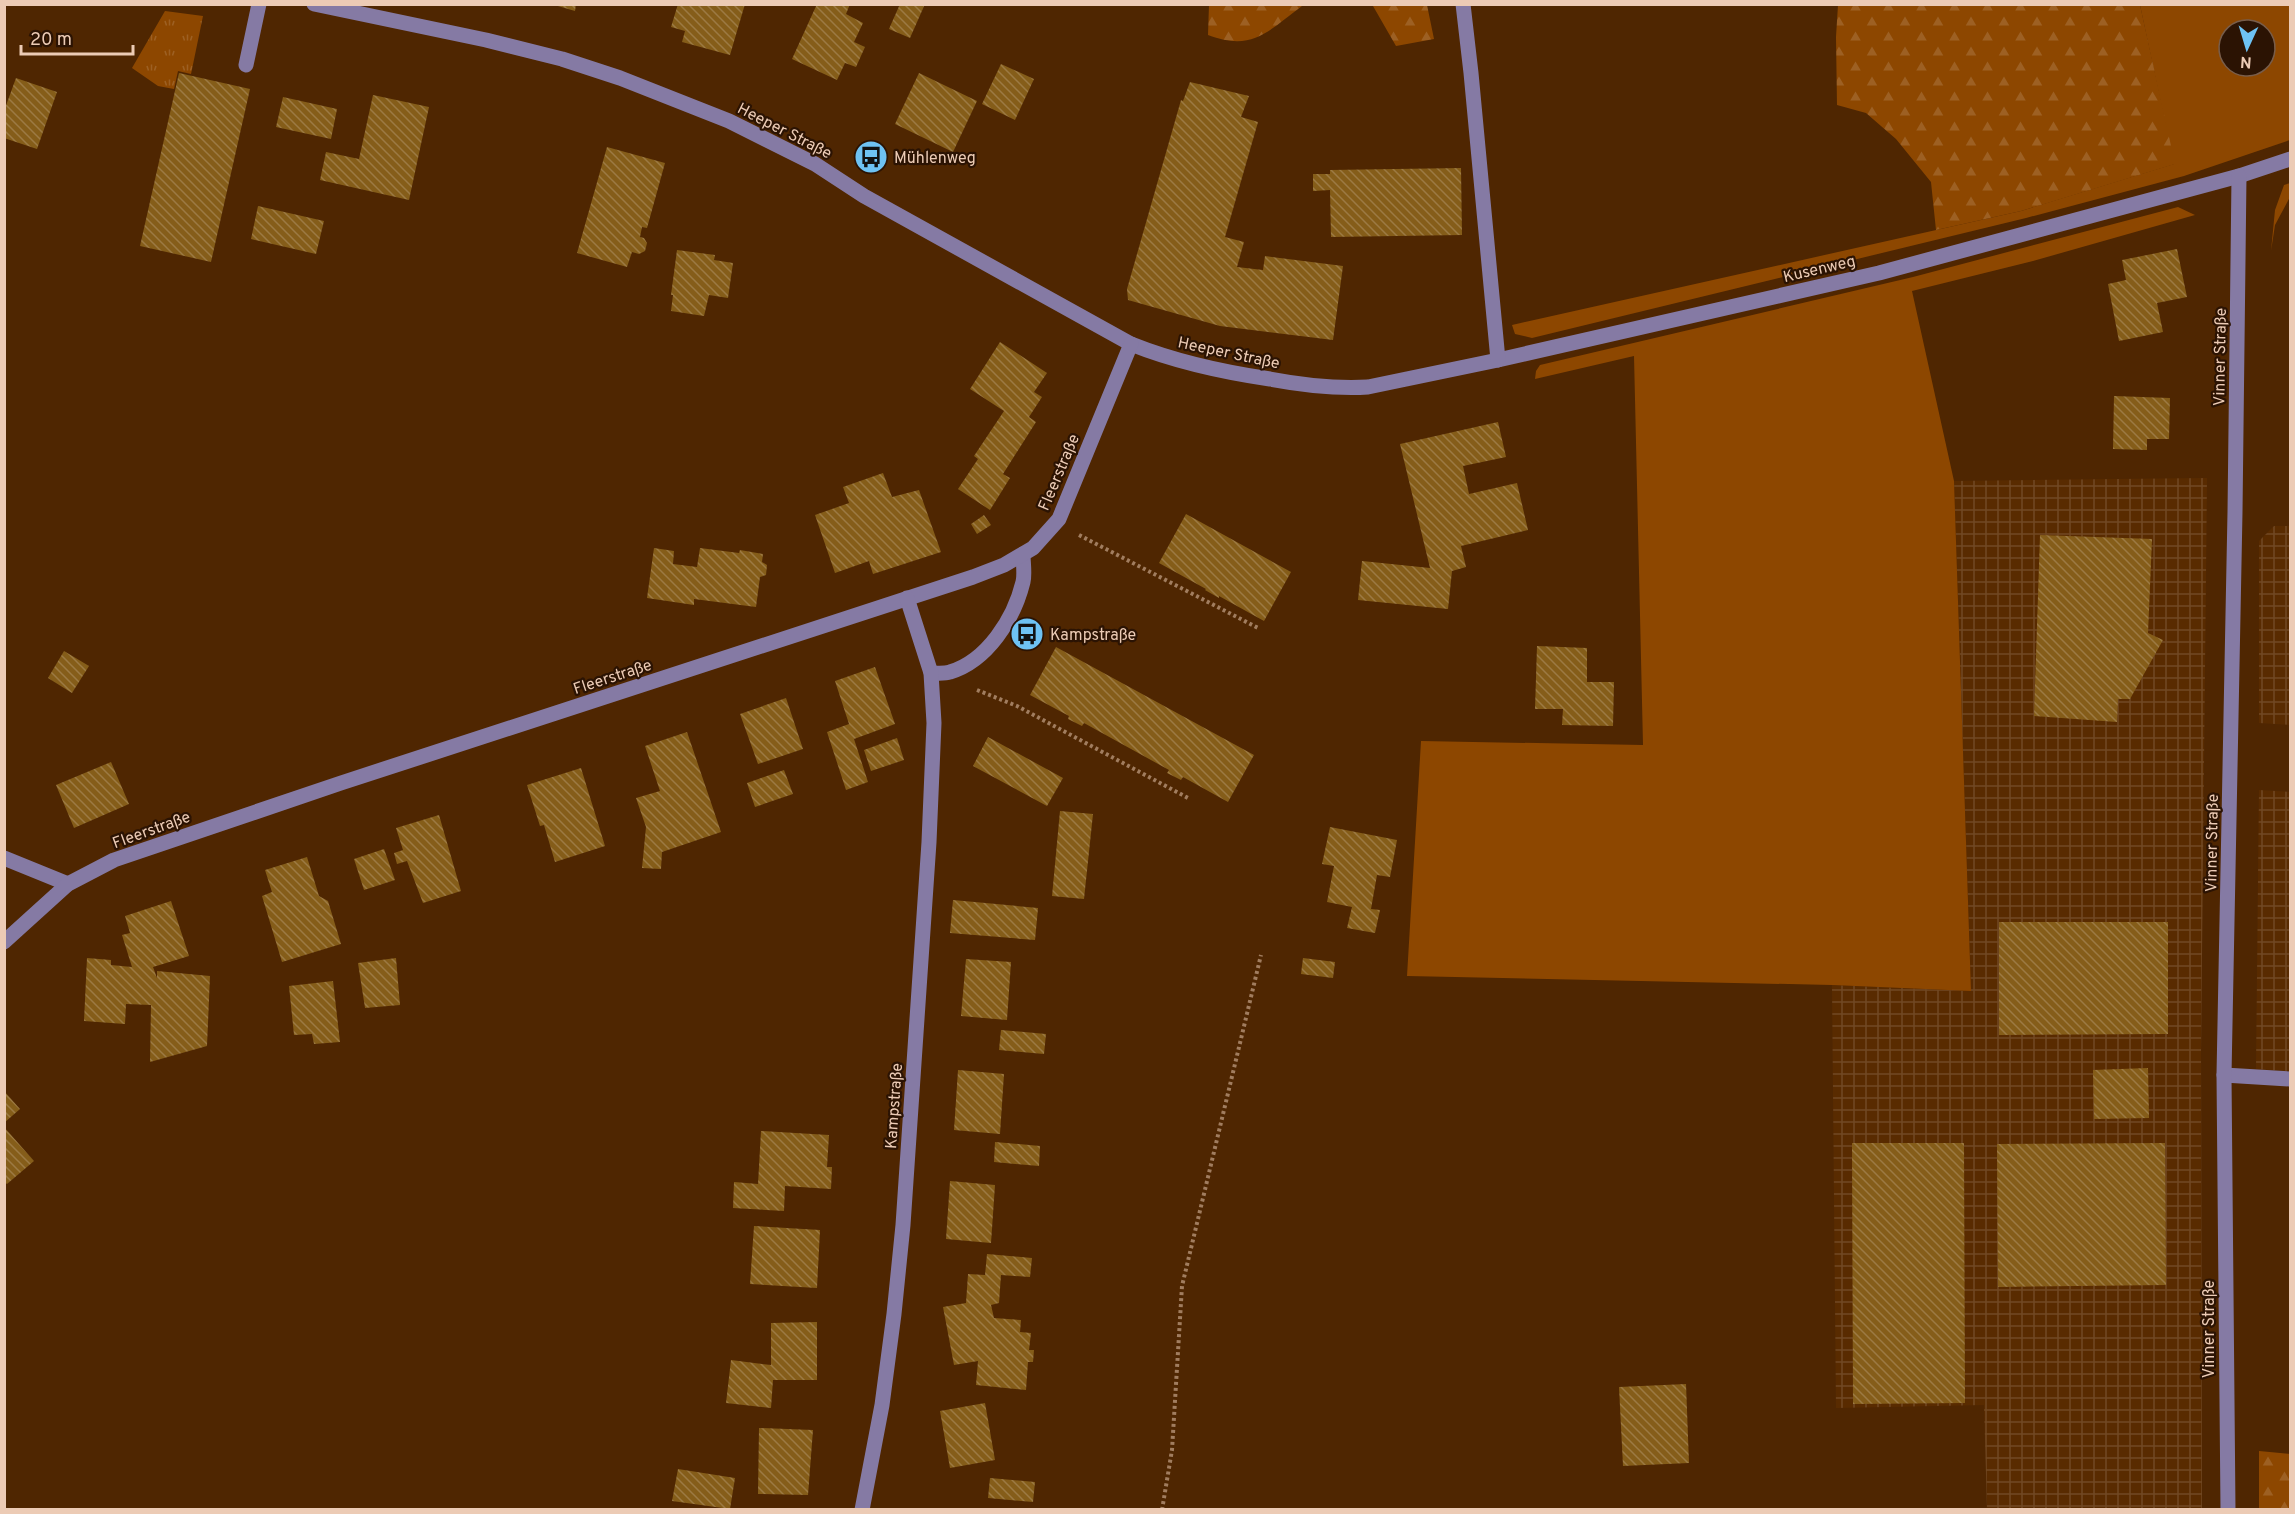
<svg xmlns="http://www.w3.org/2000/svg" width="2295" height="1514" font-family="Overpass,sans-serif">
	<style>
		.industrial { fill: url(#industrial-grid) }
		.grass { fill: #8d4700; fill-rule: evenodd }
		.forest { fill: url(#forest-firs) }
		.park { fill: url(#park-tufts) }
		.building { fill: url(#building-back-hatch) }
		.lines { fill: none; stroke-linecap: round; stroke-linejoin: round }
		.path { stroke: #a17d5f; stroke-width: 4; stroke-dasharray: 3 3; stroke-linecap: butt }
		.minor { stroke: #857aa4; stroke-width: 15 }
		.labels { text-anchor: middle; stroke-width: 4.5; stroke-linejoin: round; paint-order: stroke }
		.street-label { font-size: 16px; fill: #eccbb5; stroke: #2b1303 }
		.poi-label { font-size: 16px; fill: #eccbb5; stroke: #2b1303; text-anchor: start }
	</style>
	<defs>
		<pattern id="industrial-grid" width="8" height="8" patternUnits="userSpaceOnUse" patternTransform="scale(1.5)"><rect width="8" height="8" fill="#592b00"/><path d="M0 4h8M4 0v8" fill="none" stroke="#714823"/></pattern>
		<pattern id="forest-firs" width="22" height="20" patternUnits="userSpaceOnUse" patternTransform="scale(1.5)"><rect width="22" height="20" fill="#8d4700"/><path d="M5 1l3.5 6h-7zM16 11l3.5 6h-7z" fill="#9d6023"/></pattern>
		<pattern id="park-tufts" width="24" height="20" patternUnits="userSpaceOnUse" patternTransform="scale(1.5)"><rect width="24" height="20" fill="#8d4700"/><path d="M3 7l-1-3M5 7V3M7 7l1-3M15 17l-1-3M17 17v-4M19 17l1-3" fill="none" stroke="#9d6023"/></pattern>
		<pattern id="building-back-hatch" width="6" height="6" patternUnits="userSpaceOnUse" patternTransform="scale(1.5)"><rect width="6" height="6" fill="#855d19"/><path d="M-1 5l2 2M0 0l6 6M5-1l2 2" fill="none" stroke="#9c7a43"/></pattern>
	</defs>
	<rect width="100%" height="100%" fill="#4f2601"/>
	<!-- industrial -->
	<g class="industrial">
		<path d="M2207,478L2201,1052L2202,1509H1987L1984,1405L1836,1408L1832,985L1971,991L1954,481Z"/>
		<path d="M2274,526H2290V725L2259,723V541Z"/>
		<path d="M2259,790L2290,792V1071L2256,1069Z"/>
	</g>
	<!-- grass -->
	<g class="grass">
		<path d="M2140,5H2290V140L2184,176L2026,218L1532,338L1515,334L1512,325L2021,211L2174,164ZM2229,30H2265V66H2229Z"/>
		<path d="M2290,183V197L2275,225L2271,251L2275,210L2284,185Z"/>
		<path d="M2178,207L2195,215L2033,261L1912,291L1954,481L1971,991L1832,985L1407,976L1421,741L1643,745L1634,356L1535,379L1536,371L1540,365L1913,277Z"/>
	</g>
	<!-- forest -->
	<g class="forest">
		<path d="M1209,5V4L1310,5L1302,6C1268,31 1253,52 1208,35Z"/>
		<path d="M1360,5H1427L1434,39L1396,46L1373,6Z"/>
		<path d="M1838,5H2140L2175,164L2021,211L1936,230L1931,182L1896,139L1866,113L1837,105L1836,37Z"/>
		<path d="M2259,1451L2290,1454V1509H2259Z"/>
	</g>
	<!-- park -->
	<path class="park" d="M165,11L203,16L191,74L178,71L174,89L158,86L132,68Z"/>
	<!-- building -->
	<g class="building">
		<path d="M551,4H576L575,11Z"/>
		<path d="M678,4H745L730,55L682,42L685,31L671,27Z"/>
		<path d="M817,4H850L846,14L863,23L854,42L865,47L856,67L845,63L837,80L792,59Z"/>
		<path d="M900,4H925L910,38L889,29Z"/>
		<path d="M1001,64L1034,79L1015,120L982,104Z"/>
		<path d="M179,73L250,89L211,262L140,246Z"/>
		<path d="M919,73L977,101L953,152L895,124Z"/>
		<path d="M16,78L57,92L37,149L4,138V111Z"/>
		<path d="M1190,82L1249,96L1241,117L1258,122L1225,237L1244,242L1237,267L1263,270L1265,256L1343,266L1333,340L1220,326L1128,300L1127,289L1181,100L1183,101Z"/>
		<path d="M373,95L429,107L409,200L320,180L326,152L359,159Z"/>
		<path d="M283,97L337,109L331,139L276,127Z"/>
		<path d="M607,147L665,163L647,228L642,227L640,237L644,238L647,243L645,251L639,254L632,252L627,267L577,253Z"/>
		<path d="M1461,168L1462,235L1331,237L1330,190L1313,191V174H1330V170Z"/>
		<path d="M258,206L324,221L316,254L251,239Z"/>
		<path d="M2177,249L2187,297L2157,303L2163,332L2119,341L2108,284L2126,280L2122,260Z"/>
		<path d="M677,250L715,255L714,260L733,263L728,298L709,295L704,316L671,311L673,295H671Z"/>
		<path d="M1000,342L1047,373L1034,392L1042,397L1029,417L1036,422L1003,474L1010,478L990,510L958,489L978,459L974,456L1004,411L970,389Z"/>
		<path d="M2114,396L2170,398L2169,439H2147V450L2113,449Z"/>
		<path d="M1498,422L1506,457L1463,466L1469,494L1517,483L1528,530L1461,546L1466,567L1452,571L1448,609L1358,600L1362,561L1430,568L1400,444Z"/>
		<path d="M883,473L892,497L919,490L941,552L873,574L869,561L835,573L815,515L849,503L843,487Z"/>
		<path d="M1186,514L1291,572L1264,621L1219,596V598L1205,590L1206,589L1159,563Z"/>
		<path d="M984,515L991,525L977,534L971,524Z"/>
		<path d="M2040,535L2152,539L2148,633L2163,640L2130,699H2118L2117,722L2034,716Z"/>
		<path d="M654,548L674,551L673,564L697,567L700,548L739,553L740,550L763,554L762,562L767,565L766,575L760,577L756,607L694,599V605L647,598Z"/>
		<path d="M1537,646L1587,648V682H1614L1613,726L1562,725L1563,709H1535Z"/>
		<path d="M1056,647L1254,755L1228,802L1183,777L1181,780L1167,773L1169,770L1084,723L1082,726L1068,719L1069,716L1030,695Z"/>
		<path d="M64,651L89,666L72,693L48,678Z"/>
		<path d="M875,667L895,724L854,739L868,782L846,790L827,732L849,724L835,681Z"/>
		<path d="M786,698L803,749L758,764L740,714Z"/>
		<path d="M687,732L721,832L662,852L661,869L642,868L646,827L636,798L660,791L645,746Z"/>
		<path d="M988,737L1063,778L1047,806L973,766Z"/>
		<path d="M897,738L904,760L871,771L864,750Z"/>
		<path d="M111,762L129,804L74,828L56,785Z"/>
		<path d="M581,768L605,846L555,862L544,825L540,826L527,785Z"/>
		<path d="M784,770L793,794L755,807L747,783Z"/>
		<path d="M1060,811L1093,814L1084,899L1052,896Z"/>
		<path d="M439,815L461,891L423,903L407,861L397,864L394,853L403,850L396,828Z"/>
		<path d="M1330,827L1397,840L1390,877L1377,875L1371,909L1380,910L1375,933L1347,928L1352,907L1327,902L1334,866L1322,864Z"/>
		<path d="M384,849L395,880L364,890L354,859Z"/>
		<path d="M307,857L319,896L328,901L341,944L282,962L262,896L272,892L265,870Z"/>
		<path d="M953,900L1038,908L1035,940L950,933Z"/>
		<path d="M171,901L189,956L153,967L157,978V971L210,976L207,1046L150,1062L151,1005L126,1004L125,1024L84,1021L87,958L111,960V965L132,967L122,935L130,933L125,916Z"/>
		<path d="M1999,922H2168V1034L1999,1035Z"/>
		<path d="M396,958L400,1005L365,1008L358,963Z"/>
		<path d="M1303,958L1335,962L1333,978L1301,974Z"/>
		<path d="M966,959L1011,962L1007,1020L961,1016Z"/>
		<path d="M333,981L340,1042L314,1044L312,1034L294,1035L289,986Z"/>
		<path d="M1001,1030L1046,1034L1044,1054L999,1050Z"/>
		<path d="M2148,1068L2149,1118L2094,1119L2093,1070Z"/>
		<path d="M958,1070L1004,1074L1000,1134L954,1130Z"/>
		<path d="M4,1091L20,1109L4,1123Z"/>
		<path d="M4,1127L34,1161L7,1184L4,1182Z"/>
		<path d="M761,1131L829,1135L827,1167H832L831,1189L785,1186L784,1211L733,1208L734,1182L758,1184Z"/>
		<path d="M995,1142L1040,1146L1039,1166L994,1162Z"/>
		<path d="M1852,1143H1964L1965,1403L1853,1404Z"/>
		<path d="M2165,1143L2166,1285L1998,1287L1997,1144Z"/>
		<path d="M950,1181L995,1185L991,1243L946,1239Z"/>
		<path d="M754,1226L820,1230L817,1288L750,1284Z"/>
		<path d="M987,1254L1032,1258L1030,1277L1001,1275L999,1303L991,1305L994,1318L1021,1320L1020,1332L1031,1333L1029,1350H1034L1033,1362H1028L1026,1390L976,1385L978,1361L954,1365L943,1307L966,1303L968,1274L985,1275Z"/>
		<path d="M817,1322V1380H773L771,1408L726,1403L731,1360L771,1365V1323Z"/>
		<path d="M1686,1384L1689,1463L1623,1466L1619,1387Z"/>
		<path d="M985,1403L995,1460L950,1468L940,1411Z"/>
		<path d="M759,1428L813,1430L808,1495L758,1494Z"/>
		<path d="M678,1469L735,1478L730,1509L672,1501Z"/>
		<path d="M990,1478L1035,1482L1033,1502L988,1498Z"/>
	</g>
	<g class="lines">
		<!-- path -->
		<g class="path">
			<path d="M1079,535L1260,629"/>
			<path d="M977,690L1017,706L1188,798"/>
			<path d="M1162,1510L1172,1450L1182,1286L1261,955"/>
		</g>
		<!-- minor -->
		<g class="minor">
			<path d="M314,4L486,40L562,59L620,78L729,121L815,164L864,196L1131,344C1176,362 1222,372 1270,379C1302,385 1335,389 1368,387L1498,360L1879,273L2239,176L2290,159"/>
			<path d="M1463,4L1471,73L1498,360"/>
			<path d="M246,65L259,4"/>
			<path d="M931,673C937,673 944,674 950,672C987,661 1014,619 1023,582C1025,574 1023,563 1023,554"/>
			<path d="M4,858L68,884"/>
			<path d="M4,942L68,884L114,860L341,783L973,577L1004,565L1033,548L1059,519L1131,344"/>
			<path d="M2224,1075L2290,1079"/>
			<path d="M862,1510L882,1405L894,1314L903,1225L929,842L934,723L931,673L907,598"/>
			<path d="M2228,1510L2224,1075L2235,512L2239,176"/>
		</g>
	</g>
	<!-- icons -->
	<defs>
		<g id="bus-disc" transform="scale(1.725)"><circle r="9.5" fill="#6ec2f3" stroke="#2b1303"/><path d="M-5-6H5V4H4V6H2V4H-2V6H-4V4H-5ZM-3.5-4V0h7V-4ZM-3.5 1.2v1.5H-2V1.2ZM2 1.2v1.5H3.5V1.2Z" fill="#111"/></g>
	</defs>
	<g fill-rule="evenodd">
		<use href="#bus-disc" x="871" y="157"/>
		<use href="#bus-disc" x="1027" y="634"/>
	</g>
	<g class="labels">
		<!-- street labels -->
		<g class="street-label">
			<text transform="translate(785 130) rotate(27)" y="6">Heeper Straße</text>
			<text transform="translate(1819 268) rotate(-13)" y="6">Kusenweg</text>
			<text transform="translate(1229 352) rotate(12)" y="6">Heeper Straße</text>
			<text transform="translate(2219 357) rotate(-89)" y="6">Vinner Straße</text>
			<text transform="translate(1058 472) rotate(-67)" y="6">Fleerstraße</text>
			<text transform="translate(612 676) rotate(-18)" y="6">Fleerstraße</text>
			<text transform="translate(151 829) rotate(-20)" y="6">Fleerstraße</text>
			<text transform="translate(2211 843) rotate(-89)" y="6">Vinner Straße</text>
			<text transform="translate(893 1106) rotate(-86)" y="6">Kampstraße</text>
			<text transform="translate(2208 1329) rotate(-90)" y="6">Vinner Straße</text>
		</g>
		<!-- poi labels -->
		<g class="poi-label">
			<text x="894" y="163">Mühlenweg</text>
			<text x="1050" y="640">Kampstraße</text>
		</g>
	</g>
	<!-- border -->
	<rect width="2295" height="1514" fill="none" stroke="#eccbb5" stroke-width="12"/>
	<!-- north arrow -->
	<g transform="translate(2247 48) rotate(184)"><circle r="28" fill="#2b1303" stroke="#785d4a" stroke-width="1.5"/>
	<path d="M0-4.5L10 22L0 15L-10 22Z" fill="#6ec2f3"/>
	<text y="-9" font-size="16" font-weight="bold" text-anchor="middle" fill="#eccbb5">N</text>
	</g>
	<!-- scale -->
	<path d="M21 45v9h112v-9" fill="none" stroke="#eccbb5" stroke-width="3"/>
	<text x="30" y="45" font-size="18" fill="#eccbb5" stroke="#2b1303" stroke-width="4.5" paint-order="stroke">20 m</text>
</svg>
